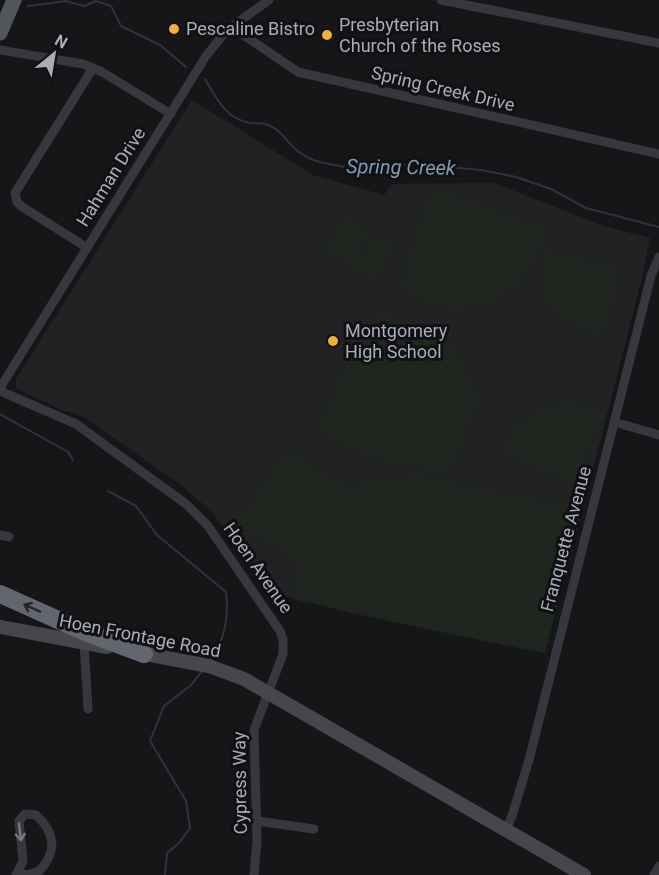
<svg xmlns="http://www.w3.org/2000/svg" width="659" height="875" font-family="Roboto,sans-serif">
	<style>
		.built { fill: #222225 }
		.green { fill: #1e261f }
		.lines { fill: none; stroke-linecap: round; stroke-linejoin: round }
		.stream { stroke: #2c353c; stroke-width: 2 }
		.street { stroke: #37383d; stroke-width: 9 }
		.secondary { stroke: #45474d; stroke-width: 14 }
		.primary { stroke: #53555c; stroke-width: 15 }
		.highway { stroke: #63666e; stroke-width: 18 }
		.oneway { stroke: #26262a }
		.oneway2 { stroke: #757881 }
		.poi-dot { fill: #f2b134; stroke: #111113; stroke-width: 2 }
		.labels { text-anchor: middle; stroke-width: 6; stroke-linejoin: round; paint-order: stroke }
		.poi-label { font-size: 18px; fill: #a8adb8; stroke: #111113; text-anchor: start }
		.street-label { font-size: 18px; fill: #a8adb8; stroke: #111113 }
		.water-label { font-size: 20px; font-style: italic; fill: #7f9bb3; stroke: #111113 }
	</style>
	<rect width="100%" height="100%" fill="#161618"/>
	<!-- built -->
	<path class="built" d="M192,100L313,175L384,195L392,184L494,183L603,226L650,238L643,274L570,560L527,650L351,613L266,591L212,512L182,486L84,417L59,409L16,388V379Z"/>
	<!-- green -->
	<g class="green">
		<path d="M442,190L546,230C540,245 535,263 524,276C508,297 476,311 449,308C432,306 416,297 401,291L416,236L432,194Z"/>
		<path d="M346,218L369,232L359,248L336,233Z"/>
		<path d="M372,234L395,248L386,264L363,249Z"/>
		<path d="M335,235L358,250L348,265L325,251Z"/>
		<path d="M545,250L616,269L620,275L602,336C556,321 533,301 545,250Z"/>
		<path d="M361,252L384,266L375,282L352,267Z"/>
		<path d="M380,310L451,338L478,401L450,472L392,463L325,437L321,427L341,375Z"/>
		<path d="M574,403L606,413L574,479L568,481L502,450C514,419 542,403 574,403Z"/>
		<path d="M285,450L346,487L415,475L550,504H584L545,653L292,599L299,562L238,524Z"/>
	</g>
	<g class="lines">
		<!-- stream -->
		<g class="stream">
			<path d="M28,6L66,1L84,6L96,1L111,6L121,26L160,45L186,67"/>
			<path d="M205,79C216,98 226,119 250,123C255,124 263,122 268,125C282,130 288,144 299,152C316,165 329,162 347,168L354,165L365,168L414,164L481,170L516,177L551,189L586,208L659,227"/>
			<path d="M0,414L68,452L73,460"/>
			<path d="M108,491L136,506L157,535L226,592C229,617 225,641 209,662"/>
			<path d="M165,875L167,853L179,843L190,828L186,801L150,741L164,706L191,685L202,671"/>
		</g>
		<!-- street -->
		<g class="street">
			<path d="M441,0L659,43"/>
			<path d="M234,25L242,34L298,72L659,154"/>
			<path d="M0,50L83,64L102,72L171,114"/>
			<path d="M86,247L21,206L17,202L15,193L93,68"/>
			<path d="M0,388L206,56L227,30L269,0"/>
			<path d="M0,391L76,424L186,504L208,526L280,631L283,640V654L254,730L257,840L254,875"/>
			<path d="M614,422L659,435"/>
			<path d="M0,535L9,537"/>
			<path d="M84,643L88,709"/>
			<path d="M257,821L314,829"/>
			<path d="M506,829L512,816L529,760L651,276L659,257"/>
			<path d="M16,875L23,861L19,821L25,814L36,815C55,832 58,852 39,871L27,875L18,873"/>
			<path d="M654,875L659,866"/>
		</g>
		<!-- secondary -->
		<g class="secondary">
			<path d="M0,627L107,647"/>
			<path d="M135,652L209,666L244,679L584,875"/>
		</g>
		<!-- primary -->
		<path class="primary" d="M0,33L14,0"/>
		<!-- highway -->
		<path class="highway" d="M0,594L85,632L144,654"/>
	</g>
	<!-- one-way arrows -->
	<defs><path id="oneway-shaft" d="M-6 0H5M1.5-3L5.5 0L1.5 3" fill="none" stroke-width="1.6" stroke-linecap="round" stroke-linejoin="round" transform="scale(1.5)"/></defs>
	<use class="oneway" href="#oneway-shaft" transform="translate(32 608) rotate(-156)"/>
	<use class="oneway2" href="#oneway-shaft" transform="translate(20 832) rotate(83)"/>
	<!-- markers -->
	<g class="poi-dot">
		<circle cx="174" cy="29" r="6"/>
		<circle cx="327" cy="35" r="6"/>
		<circle cx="333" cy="341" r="6"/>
	</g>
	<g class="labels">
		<!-- poi labels -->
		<g class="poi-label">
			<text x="339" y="31">Presbyterian<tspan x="339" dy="21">Church of the Roses</tspan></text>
			<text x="186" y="35">Pescaline Bistro</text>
			<text x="345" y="337">Montgomery<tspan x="345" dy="21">High School</tspan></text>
		</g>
		<!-- street labels -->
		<g class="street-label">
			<text transform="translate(443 89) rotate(13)" y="6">Spring Creek Drive</text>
			<text transform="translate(111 177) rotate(-58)" y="6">Hahman Drive</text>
			<text transform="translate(566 539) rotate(-75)" y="6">Franquette Avenue</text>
			<text transform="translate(258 568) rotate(55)" y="6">Hoen Avenue</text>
			<text transform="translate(140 636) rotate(11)" y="6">Hoen Frontage Road</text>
			<text transform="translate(240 783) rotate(-91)" y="6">Cypress Way</text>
		</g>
		<!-- water labels -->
		<g class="water-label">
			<text transform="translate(401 167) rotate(1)" y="7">Spring Creek</text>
		</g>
	</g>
	<!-- north arrow -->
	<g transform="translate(54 54) rotate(30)" stroke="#111113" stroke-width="4.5" paint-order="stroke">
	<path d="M0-4.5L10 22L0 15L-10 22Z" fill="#a8adb8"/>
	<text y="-9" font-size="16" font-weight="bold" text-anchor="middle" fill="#a8adb8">N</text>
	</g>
</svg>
